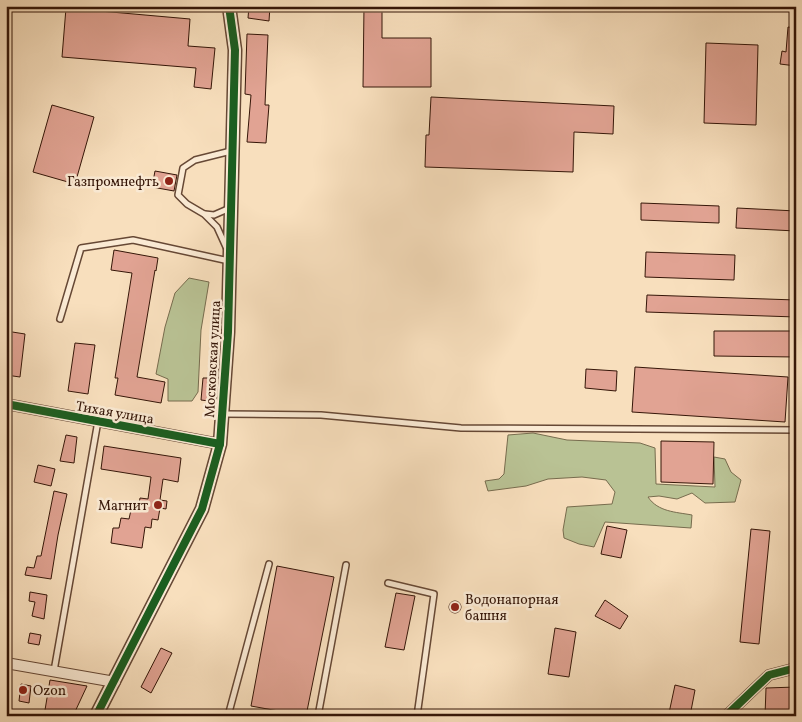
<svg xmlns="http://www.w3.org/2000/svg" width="802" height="722" font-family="Vollkorn,serif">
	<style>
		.green { fill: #b9c294; stroke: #776c4e }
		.building { fill: #e1a393; stroke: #351608 }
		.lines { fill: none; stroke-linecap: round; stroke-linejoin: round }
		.service-casing { stroke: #664835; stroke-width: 8 }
		.minor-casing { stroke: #664835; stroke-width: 12 }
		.tertiary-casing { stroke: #664835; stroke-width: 15 }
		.service { stroke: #faead4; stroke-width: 5 }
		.minor { stroke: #faead4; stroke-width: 10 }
		.tertiary { stroke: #faead4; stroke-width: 12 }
		.cycleway-casing { stroke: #faead4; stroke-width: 11 }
		.cycleway { stroke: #1b5e20; stroke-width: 8 }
		.poi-dot { fill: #8f2418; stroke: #faead4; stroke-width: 2 }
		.labels { text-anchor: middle; stroke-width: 5; stroke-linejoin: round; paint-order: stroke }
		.poi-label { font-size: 14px; fill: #351608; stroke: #faead4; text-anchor: end }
		.street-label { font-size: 14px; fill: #351608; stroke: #faead4 }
	</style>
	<rect width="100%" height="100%" fill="#f8dfbd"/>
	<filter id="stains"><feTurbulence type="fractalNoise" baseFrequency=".004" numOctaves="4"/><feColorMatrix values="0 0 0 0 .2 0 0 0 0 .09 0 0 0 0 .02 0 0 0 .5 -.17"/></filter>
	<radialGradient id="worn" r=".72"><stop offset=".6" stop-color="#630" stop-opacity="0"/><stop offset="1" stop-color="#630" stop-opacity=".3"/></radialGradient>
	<!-- green -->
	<g class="green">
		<path d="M189,278L209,282L201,330L198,392L192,401H168V379L156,374L165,327L175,293Z"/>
		<path d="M533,433L567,440L640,443L655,448L656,484L715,487L714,457L725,459L731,472L741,480L735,502L705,503L692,493L677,499L659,496L648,497C658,512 676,512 692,515L691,528L605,522L594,547L579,544L564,538L563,530L567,507L612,504L615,492L606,480L582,477L548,479L526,486L488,491L485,481L499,479L504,474L508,435Z"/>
	</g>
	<!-- building -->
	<g class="building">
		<path d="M249,6H270L269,21L248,18Z"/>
		<path d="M364,6H382V38H431V87H363Z"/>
		<path d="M66,8L190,19L188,46L215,48L211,89L194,87L196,68L62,57Z"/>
		<path d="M788,27L796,28V66L780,64L782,51L786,52Z"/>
		<path d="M247,34L268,35L265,105H269L266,143L247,142L251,95L245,94Z"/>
		<path d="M706,43L758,45L756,125L704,123Z"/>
		<path d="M431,97L614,106L613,134L574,132L573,172L425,167L426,135H429Z"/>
		<path d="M52,105L94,117L75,184L33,172Z"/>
		<path d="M155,171L177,175L174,191L152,187Z"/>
		<path d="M641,203L719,206V223L641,220Z"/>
		<path d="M737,208L796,211V231L736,228Z"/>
		<path d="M114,250L158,258L156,271L155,270L137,377L165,382L161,403L115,395L118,378H115L132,273L111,270Z"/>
		<path d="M646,252L735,255L734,280L645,277Z"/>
		<path d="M647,295L796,300V317L646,312Z"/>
		<path d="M6,331L25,334L20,377L6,375Z"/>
		<path d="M714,331H796V357L714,356Z"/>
		<path d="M75,343L95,345L88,394L68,391Z"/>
		<path d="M635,367L788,377L785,422L632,412Z"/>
		<path d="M586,369L617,371L616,391L585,388Z"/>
		<path d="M203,378H211L209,401L201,400Z"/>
		<path d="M66,435L77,437L74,463L60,461Z"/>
		<path d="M661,441L714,442L713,484L661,482Z"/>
		<path d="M104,446L181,458L178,482L163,479L160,500L167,501L166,509L160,508L158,520L152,519L151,528L145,527L142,548L111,543L113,528H119L121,518L129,519L131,510L138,511L140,498L148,499L151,477L101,469Z"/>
		<path d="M38,465L55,469L51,486L34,482Z"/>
		<path d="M54,491L67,494L58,535L51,579L25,575L27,567L34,568L37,556H41Z"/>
		<path d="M607,526L627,530L621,558L601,554Z"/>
		<path d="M751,529L770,531L759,644L740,642Z"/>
		<path d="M277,566L334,577L306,716L251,706Z"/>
		<path d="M30,592L47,595L44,619L32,616L35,602L29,601Z"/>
		<path d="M396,593L415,596L404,650L385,647Z"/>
		<path d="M605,600L628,616L620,629L595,616Z"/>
		<circle cx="455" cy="607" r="6"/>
		<path d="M555,628L576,632L569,677L548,674Z"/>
		<path d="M30,633L41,635L39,645L28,643Z"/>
		<path d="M161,648L172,653L151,693L141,687Z"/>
		<path d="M50,680L87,686L73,716H44Z"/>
		<path d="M21,684L31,686L29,703L19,701Z"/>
		<path d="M675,685L695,690L690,716L669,713Z"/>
		<path d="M796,687V716H765L766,688Z"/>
	</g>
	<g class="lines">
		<!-- service casing -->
		<g class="service-casing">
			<g id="service">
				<path d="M205,214L214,215L230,208"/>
				<path d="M227,249L217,227L204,214L187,204L178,195L183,168L195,160L231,151"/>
				<path d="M60,319L81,248L133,240L229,261"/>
				<path d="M223,414L321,415L461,428L796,430"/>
				<path d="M388,583L434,594L417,716"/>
				<path d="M54,671L98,421"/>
				<path d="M228,716L269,564"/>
				<path d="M318,716L346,565"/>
			</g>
		</g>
		<!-- minor casing -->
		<g class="minor-casing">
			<g id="minor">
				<path d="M6,404L220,444"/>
				<path d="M6,663L115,682"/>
				<path d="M726,716L769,675L796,668"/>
			</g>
		</g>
		<!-- tertiary casing -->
		<g class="tertiary-casing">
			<path id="tertiary" d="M96,716L202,509L220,444L228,332L235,50L229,6"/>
		</g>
		<!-- service -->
		<use href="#service" class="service"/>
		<!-- minor -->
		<use href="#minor" class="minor"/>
		<!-- tertiary -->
		<use href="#tertiary" class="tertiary"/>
		<!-- cycleway casing -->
		<g class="cycleway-casing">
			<g id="cycleway">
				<path d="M6,404L220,444"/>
				<path d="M96,716L202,509L220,444L228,332L235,50L229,6"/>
				<path d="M726,716L769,675L796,668"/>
			</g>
		</g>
		<!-- cycleway -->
		<use href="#cycleway" class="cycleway"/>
	</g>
	<!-- markers -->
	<g class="poi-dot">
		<circle cx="169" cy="181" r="5"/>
		<circle cx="158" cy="505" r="5"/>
		<circle cx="455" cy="607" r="5"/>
		<circle cx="23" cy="690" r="5"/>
	</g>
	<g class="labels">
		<!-- poi labels -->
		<g class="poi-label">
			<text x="159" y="186">Газпромнефть</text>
			<text x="148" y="510">Магнит</text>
			<text x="465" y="604" text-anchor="start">Водонапорная<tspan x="465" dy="16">башня</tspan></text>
			<text x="33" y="695" text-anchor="start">Ozon</text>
		</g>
		<!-- street labels -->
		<g class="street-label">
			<text transform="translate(212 359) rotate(-87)" y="5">Московская улица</text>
			<text transform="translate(115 412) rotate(10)" y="5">Тихая улица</text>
		</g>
	</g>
	<!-- margin -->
	<rect width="802" height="722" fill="none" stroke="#f8dfbd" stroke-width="25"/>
	<rect x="8" y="8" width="787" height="707" fill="none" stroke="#351608" stroke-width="2.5"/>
	<rect x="12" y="12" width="777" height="697" fill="none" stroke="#351608"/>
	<rect width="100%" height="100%" filter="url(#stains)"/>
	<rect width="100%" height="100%" fill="url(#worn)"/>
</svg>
